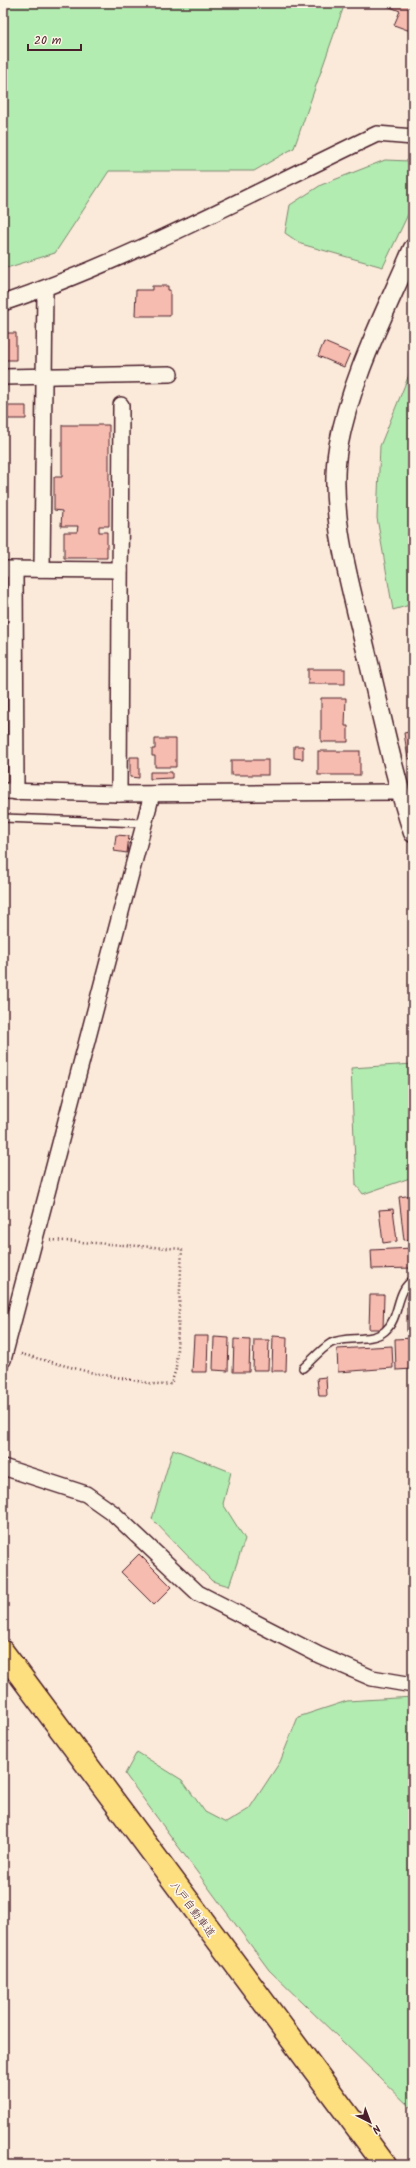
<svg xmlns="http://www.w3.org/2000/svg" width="416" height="2168" font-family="Kalam,'Klee One',sans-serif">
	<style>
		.green { fill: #b2ecb1; stroke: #7e866e }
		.building { fill: #f7bcb0; stroke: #4a1f2b }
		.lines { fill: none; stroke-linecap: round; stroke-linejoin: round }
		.service-casing { stroke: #4a1f2b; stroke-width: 10 }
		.minor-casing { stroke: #4a1f2b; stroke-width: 18 }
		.tertiary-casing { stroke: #4a1f2b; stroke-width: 21 }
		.motorway-casing { stroke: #4a1f2b; stroke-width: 25 }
		.path { stroke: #4a1f2b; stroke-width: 2.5; stroke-dasharray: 1 3; stroke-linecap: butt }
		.service { stroke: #fcf5e5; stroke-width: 7 }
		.minor { stroke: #fcf5e5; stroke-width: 15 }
		.tertiary { stroke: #fcf5e5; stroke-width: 18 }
		.motorway { stroke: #fedf80; stroke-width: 22 }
		.labels { text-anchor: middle; stroke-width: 3.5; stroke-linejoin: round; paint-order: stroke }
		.street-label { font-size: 11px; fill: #4a1f2b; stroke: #fcf5e5 }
	</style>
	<rect width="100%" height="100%" fill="#fbeada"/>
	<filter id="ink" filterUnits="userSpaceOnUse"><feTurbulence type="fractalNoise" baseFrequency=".025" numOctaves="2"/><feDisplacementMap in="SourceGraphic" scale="8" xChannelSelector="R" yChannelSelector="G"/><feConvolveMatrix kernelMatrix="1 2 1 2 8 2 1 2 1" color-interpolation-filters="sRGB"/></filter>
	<g filter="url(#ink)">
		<!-- green -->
		<g class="green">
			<path d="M3,3H345L294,148L254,171H109L55,253L3,269Z"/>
			<path d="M385,160L410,161L413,166V204L383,267L301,244L285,233L290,205L321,185Z"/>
			<path d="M413,365V604L393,610L377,518L380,446Z"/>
			<path d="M413,1064V1177L363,1194L356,1185L351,1068Z"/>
			<path d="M173,1449L231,1472L223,1504L245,1539L229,1586L212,1581L152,1519Z"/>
			<path d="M413,1697V2110L269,1970L125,1774L137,1752L182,1780L205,1812L226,1823L249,1809L280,1762L298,1717L347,1701Z"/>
		</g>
		<!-- building -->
		<g class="building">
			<path d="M380,3H413V32L394,25L400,11Z"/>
			<path d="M152,286H168V290H170V316H135L136,290H152Z"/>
			<path d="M3,333H16V360H5V363L3,364Z"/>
			<path d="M324,342L350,353L344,367L318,356Z"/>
			<path d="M5,406H26V419H4Z"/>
			<path d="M62,425H109V526H99V532H107V558H64V532H77L78,526H61L62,511L54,510V477H62Z"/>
			<rect x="308" y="669" width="37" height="15"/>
			<path d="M321,698H346L345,726H348V742H321Z"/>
			<path d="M413,731V758L408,759L404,733Z"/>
			<path d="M155,739H176V767H155V756H152V749H155Z"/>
			<path d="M294,746H303V759L294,758Z"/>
			<rect x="318" y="751" width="42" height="24"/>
			<path d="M130,757H139V778L130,777Z"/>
			<rect x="231" y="760" width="37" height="15"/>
			<path d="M150,772H172V778L150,779Z"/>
			<path d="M116,835L129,836L127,853L114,851Z"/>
			<path d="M413,1195V1239L404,1240L399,1197Z"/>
			<path d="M393,1209L397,1241L383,1243L379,1210Z"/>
			<path d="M413,1248V1268L372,1269L371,1250Z"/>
			<path d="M370,1295H384L383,1329H369Z"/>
			<rect x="407" y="1308" width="6" height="23"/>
			<path d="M194,1336H208L207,1372H192Z"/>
			<path d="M273,1336L287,1337L286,1371H272Z"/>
			<path d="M214,1337L229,1338L228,1371L213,1370Z"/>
			<path d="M413,1338V1369L396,1370L395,1339Z"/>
			<path d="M234,1339L250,1340L249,1372H233Z"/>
			<path d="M254,1340H269L268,1370H253Z"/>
			<path d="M392,1346L393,1368L338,1372L337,1349Z"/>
			<path d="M326,1377L327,1396H319L317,1378Z"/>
			<path d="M139,1554L172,1587L154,1605L121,1572Z"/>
		</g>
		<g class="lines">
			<!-- service casing -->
			<g class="service-casing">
				<g id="service">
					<path d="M3,818L143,823"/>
					<path d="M303,1368C312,1360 321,1349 331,1343C346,1335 371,1343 385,1331C401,1317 395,1291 413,1280"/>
				</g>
			</g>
			<!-- minor casing -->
			<g class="minor-casing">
				<g id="minor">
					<path d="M3,303C132,259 253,193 377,134L413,137"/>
					<path d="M3,377L170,374"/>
					<path d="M3,569L120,570"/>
					<path d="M15,569L16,792"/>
					<path d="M42,569L45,289"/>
					<path d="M3,791L119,794L399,792"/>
					<path d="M119,794L121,405"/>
					<path d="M3,1360L152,794"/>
					<path d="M3,1467L86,1494L113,1513L198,1593L319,1655L372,1678L413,1685"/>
				</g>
			</g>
			<!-- tertiary casing -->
			<g class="tertiary-casing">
				<path id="tertiary" d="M413,248C386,311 350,380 338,448C327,514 353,594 368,659C382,717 394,776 413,833"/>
			</g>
			<!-- motorway casing -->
			<g class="motorway-casing">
				<path id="motorway" d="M3,1652L385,2165"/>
			</g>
			<!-- path -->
			<path class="path" d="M21,1354L89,1372L159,1385L171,1384L176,1369L182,1249L51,1240"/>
			<!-- service -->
			<use href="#service" class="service"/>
			<!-- minor -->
			<use href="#minor" class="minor"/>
			<!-- tertiary -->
			<use href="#tertiary" class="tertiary"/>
			<!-- motorway -->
			<use href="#motorway" class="motorway"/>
		</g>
	</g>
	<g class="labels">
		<!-- street labels -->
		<g class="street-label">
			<text transform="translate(193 1909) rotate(53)" y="4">八戸自動車道</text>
		</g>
	</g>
	<!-- margin -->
	<rect width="416" height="2168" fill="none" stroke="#fcf5e5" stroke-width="16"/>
	<rect x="8" y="8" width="400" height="2152" fill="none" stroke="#4a1f2b" stroke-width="1.5" filter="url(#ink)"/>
	<!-- north arrow -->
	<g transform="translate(370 2122) rotate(138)" stroke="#fcf5e5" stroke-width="3" paint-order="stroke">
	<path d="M0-3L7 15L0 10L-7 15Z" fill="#4a1f2b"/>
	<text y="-6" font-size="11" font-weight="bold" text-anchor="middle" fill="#4a1f2b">N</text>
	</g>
	<!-- scale -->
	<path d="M28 44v6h53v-6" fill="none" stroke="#4a1f2b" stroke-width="2"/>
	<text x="34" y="44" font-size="12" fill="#4a1f2b" stroke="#fcf5e5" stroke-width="3" paint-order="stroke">20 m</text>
</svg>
